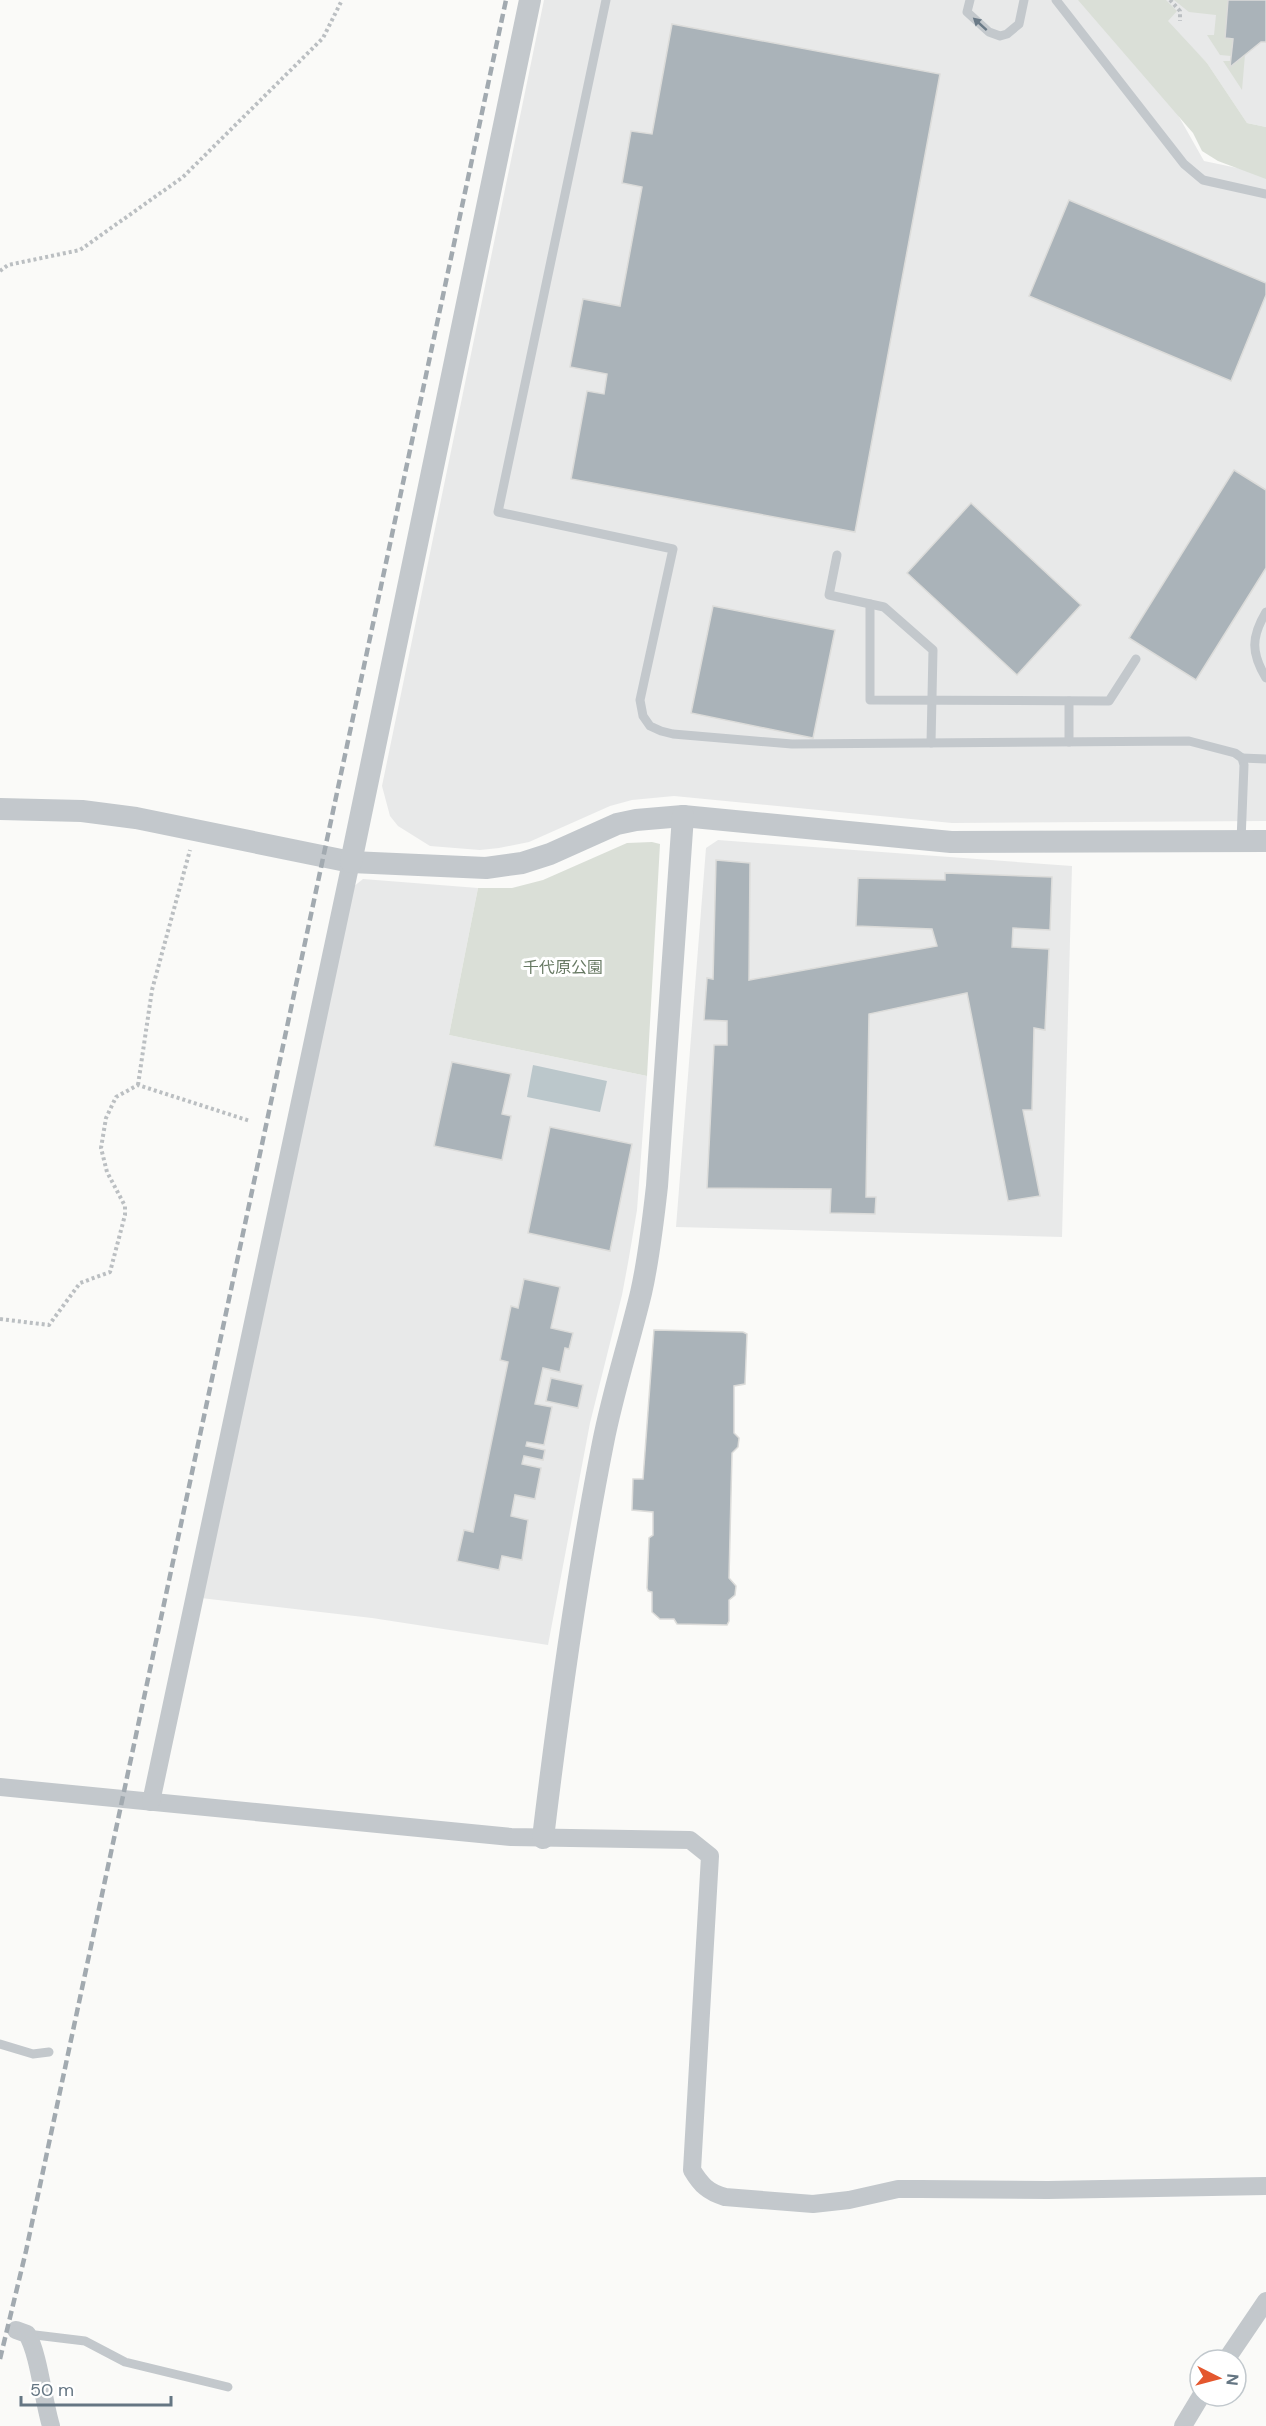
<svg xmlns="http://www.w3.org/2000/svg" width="1266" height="2426" font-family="'DM Sans','Noto Sans JP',sans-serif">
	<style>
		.built { fill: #e8e9e9 }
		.green { fill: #dadfd7 }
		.water { fill: #bbc7cb }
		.building { fill: #aab3b9; stroke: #dcdcda; stroke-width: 1.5 }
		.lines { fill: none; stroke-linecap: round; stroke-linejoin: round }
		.path { stroke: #bbbfc2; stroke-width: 4; stroke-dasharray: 3 3; stroke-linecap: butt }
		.service { stroke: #c3c8cc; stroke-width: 9 }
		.minor { stroke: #c3c8cc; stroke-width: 18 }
		.tertiary { stroke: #c3c8cc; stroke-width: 22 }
		.rail { stroke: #a2aab0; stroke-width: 4.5; stroke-dasharray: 9 4.5; stroke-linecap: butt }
		.oneway { fill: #6a7a87 }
		.labels { text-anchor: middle; stroke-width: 6; stroke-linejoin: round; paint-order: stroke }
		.park-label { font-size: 16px; fill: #687a64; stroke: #fff }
	</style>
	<rect width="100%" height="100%" fill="#fafaf8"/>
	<!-- built -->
	<g class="built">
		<path d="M544,0H1113L1204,161L1266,174V821L952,823L674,796L632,800L610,806L529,842L499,848L480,850L430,846L398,826L390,816L382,786Z"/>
		<path d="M1145,0H1266V127L1247,123L1207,63Z"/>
		<path d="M718,840L1072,866L1062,1237L676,1227L706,848Z"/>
		<path d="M363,879L478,888L449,1035L647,1076L637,1210L628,1263L622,1295L590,1423L548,1645L372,1618L201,1598L353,887Z"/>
	</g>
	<!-- green -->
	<g class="green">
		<path d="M1078,0H1166L1177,11L1168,21L1207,63L1247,123L1266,127V179L1218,161L1202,151L1193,133Z"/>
		<path d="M1174,0H1228L1225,38L1233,39L1231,56L1220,55L1207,35H1214L1216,15L1189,12Z"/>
		<path d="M1245,55L1242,90L1223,61H1231V66Z"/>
		<path d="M652,842L660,844L647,1076L449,1035L478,888H512L543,880L627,843Z"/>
	</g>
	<!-- water -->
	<path class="water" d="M533,1065L607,1081L600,1112L527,1097Z"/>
	<!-- building -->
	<g class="building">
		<path d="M1228,0H1266V42H1261L1230,67L1233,39L1225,38Z"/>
		<path d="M672,24L940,74L855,532L571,479L587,391L604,394L607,374L570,367L583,299L620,306L642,187L622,183L631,131L652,134Z"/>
		<path d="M1069,200L1266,283V295L1231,381L1029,296Z"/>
		<path d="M1234,470L1266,490V568L1196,680L1129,638Z"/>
		<path d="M971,503L1081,605L1017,675L907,573Z"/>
		<path d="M713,606L835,630L813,738L691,713Z"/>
		<path d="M716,860L750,863L749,980L937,946L932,929L856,926L858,878L945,880V873L1052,877L1050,930L1013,928L1012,947L1049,949L1045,1030L1034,1028L1032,1110H1023L1040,1196L1008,1201L967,993L869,1014L866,1197H876L875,1214L830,1213L831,1189L707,1188L714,1045H727V1021L704,1020L707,978L713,979Z"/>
		<path d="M452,1062L511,1074L502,1114L511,1116L502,1160L434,1146Z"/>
		<path d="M550,1127L632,1144L610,1251L528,1233Z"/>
		<path d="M524,1279L560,1287L551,1328L573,1333L569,1349L565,1348L560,1372L543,1368L535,1404L552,1407L544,1445L527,1442L526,1446L545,1450L543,1460L524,1456L522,1464L541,1468L535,1499L515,1495L511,1516L528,1520L522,1560L502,1556L499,1570L457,1561L464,1530L473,1532L508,1362L500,1360L511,1306L518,1308Z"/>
		<path d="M654,1330L743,1332L747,1334L745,1384L734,1386V1433L739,1438L738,1447L732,1453L729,1578L736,1586L735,1595L729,1600V1621L727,1625L677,1624L674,1619H660L652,1612V1592L648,1591L647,1588L649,1538L653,1535V1512L632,1510L633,1479H643Z"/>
		<path d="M551,1378L583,1385L578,1408L546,1401Z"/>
	</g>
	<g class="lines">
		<!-- path -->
		<g class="path">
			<path d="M1170,0L1180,11V21"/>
			<path d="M0,271L8,265L80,250L183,177L323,38L342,0"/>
			<path d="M138,1085L152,990L190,850"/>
			<path d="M0,1319L49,1325L80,1283L110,1272L125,1215V1206L107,1172L101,1148L106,1118L116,1097L138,1085L250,1121"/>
		</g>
		<!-- service -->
		<g class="service">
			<path d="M606,0L498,512L673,549L640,700L643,716L650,726L661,731L673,734L792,744L1189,741L1235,753L1242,758L1244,765L1241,841"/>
			<path d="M970,0L967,12L989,32L1000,36L1007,34L1019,24L1024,0"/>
			<path d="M1056,0L1184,164L1203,180L1266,194"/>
			<path d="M837,555L829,595L884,607L933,650L931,743"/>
			<path d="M870,604V700L1109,701L1136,659"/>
			<path d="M1266,612C1251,637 1251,653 1266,678"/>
			<path d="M1069,742V701"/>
			<path d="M1242,758L1266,759"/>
			<path d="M0,2044L33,2054L49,2052"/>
			<path d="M27,2334L85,2341L125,2362L228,2387"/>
		</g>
		<!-- minor -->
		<g class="minor">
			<path d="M0,1787L511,1837L690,1840L710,1856L692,2170C701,2185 708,2192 725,2197L813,2204L849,2200L898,2189H920L1048,2190L1266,2186"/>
			<path d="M151,1802L351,862"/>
			<path d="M16,2330L27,2334C39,2354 43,2400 51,2426"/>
			<path d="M1226,2360L1266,2301"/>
			<path d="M1183,2426L1201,2396"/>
		</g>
		<!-- tertiary -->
		<g class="tertiary">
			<path d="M0,809L82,811L136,818L351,862L486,868L522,863L550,854L617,824L636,820L683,816L951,842L1266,841"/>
			<path d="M351,862L530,0"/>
			<path d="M543,1838C559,1705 577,1574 603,1443C613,1392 629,1343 641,1293C649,1258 653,1222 657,1186L683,816"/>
		</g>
		<!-- rail -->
		<path class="rail" d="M0,2359L26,2251L506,0"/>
	</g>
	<!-- one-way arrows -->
	<defs><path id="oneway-solid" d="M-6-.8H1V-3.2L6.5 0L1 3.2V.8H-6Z" transform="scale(1.5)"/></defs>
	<use class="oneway" href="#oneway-solid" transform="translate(980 24) rotate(-138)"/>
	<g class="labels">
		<!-- park labels -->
		<g class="park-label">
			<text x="563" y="973">千代原公園</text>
		</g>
	</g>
	<!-- north arrow -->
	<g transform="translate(1218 2378) rotate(96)"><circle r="28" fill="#ffffff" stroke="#c1c8cd" stroke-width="1.5"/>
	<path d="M0-4.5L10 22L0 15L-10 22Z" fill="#e4572e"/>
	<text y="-9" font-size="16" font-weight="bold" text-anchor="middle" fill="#657683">N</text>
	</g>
	<!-- scale -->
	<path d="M21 2396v9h150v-9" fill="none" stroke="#657683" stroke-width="3"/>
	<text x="30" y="2396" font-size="18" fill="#657683" stroke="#ffffff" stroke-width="4.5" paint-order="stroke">50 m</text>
</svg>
